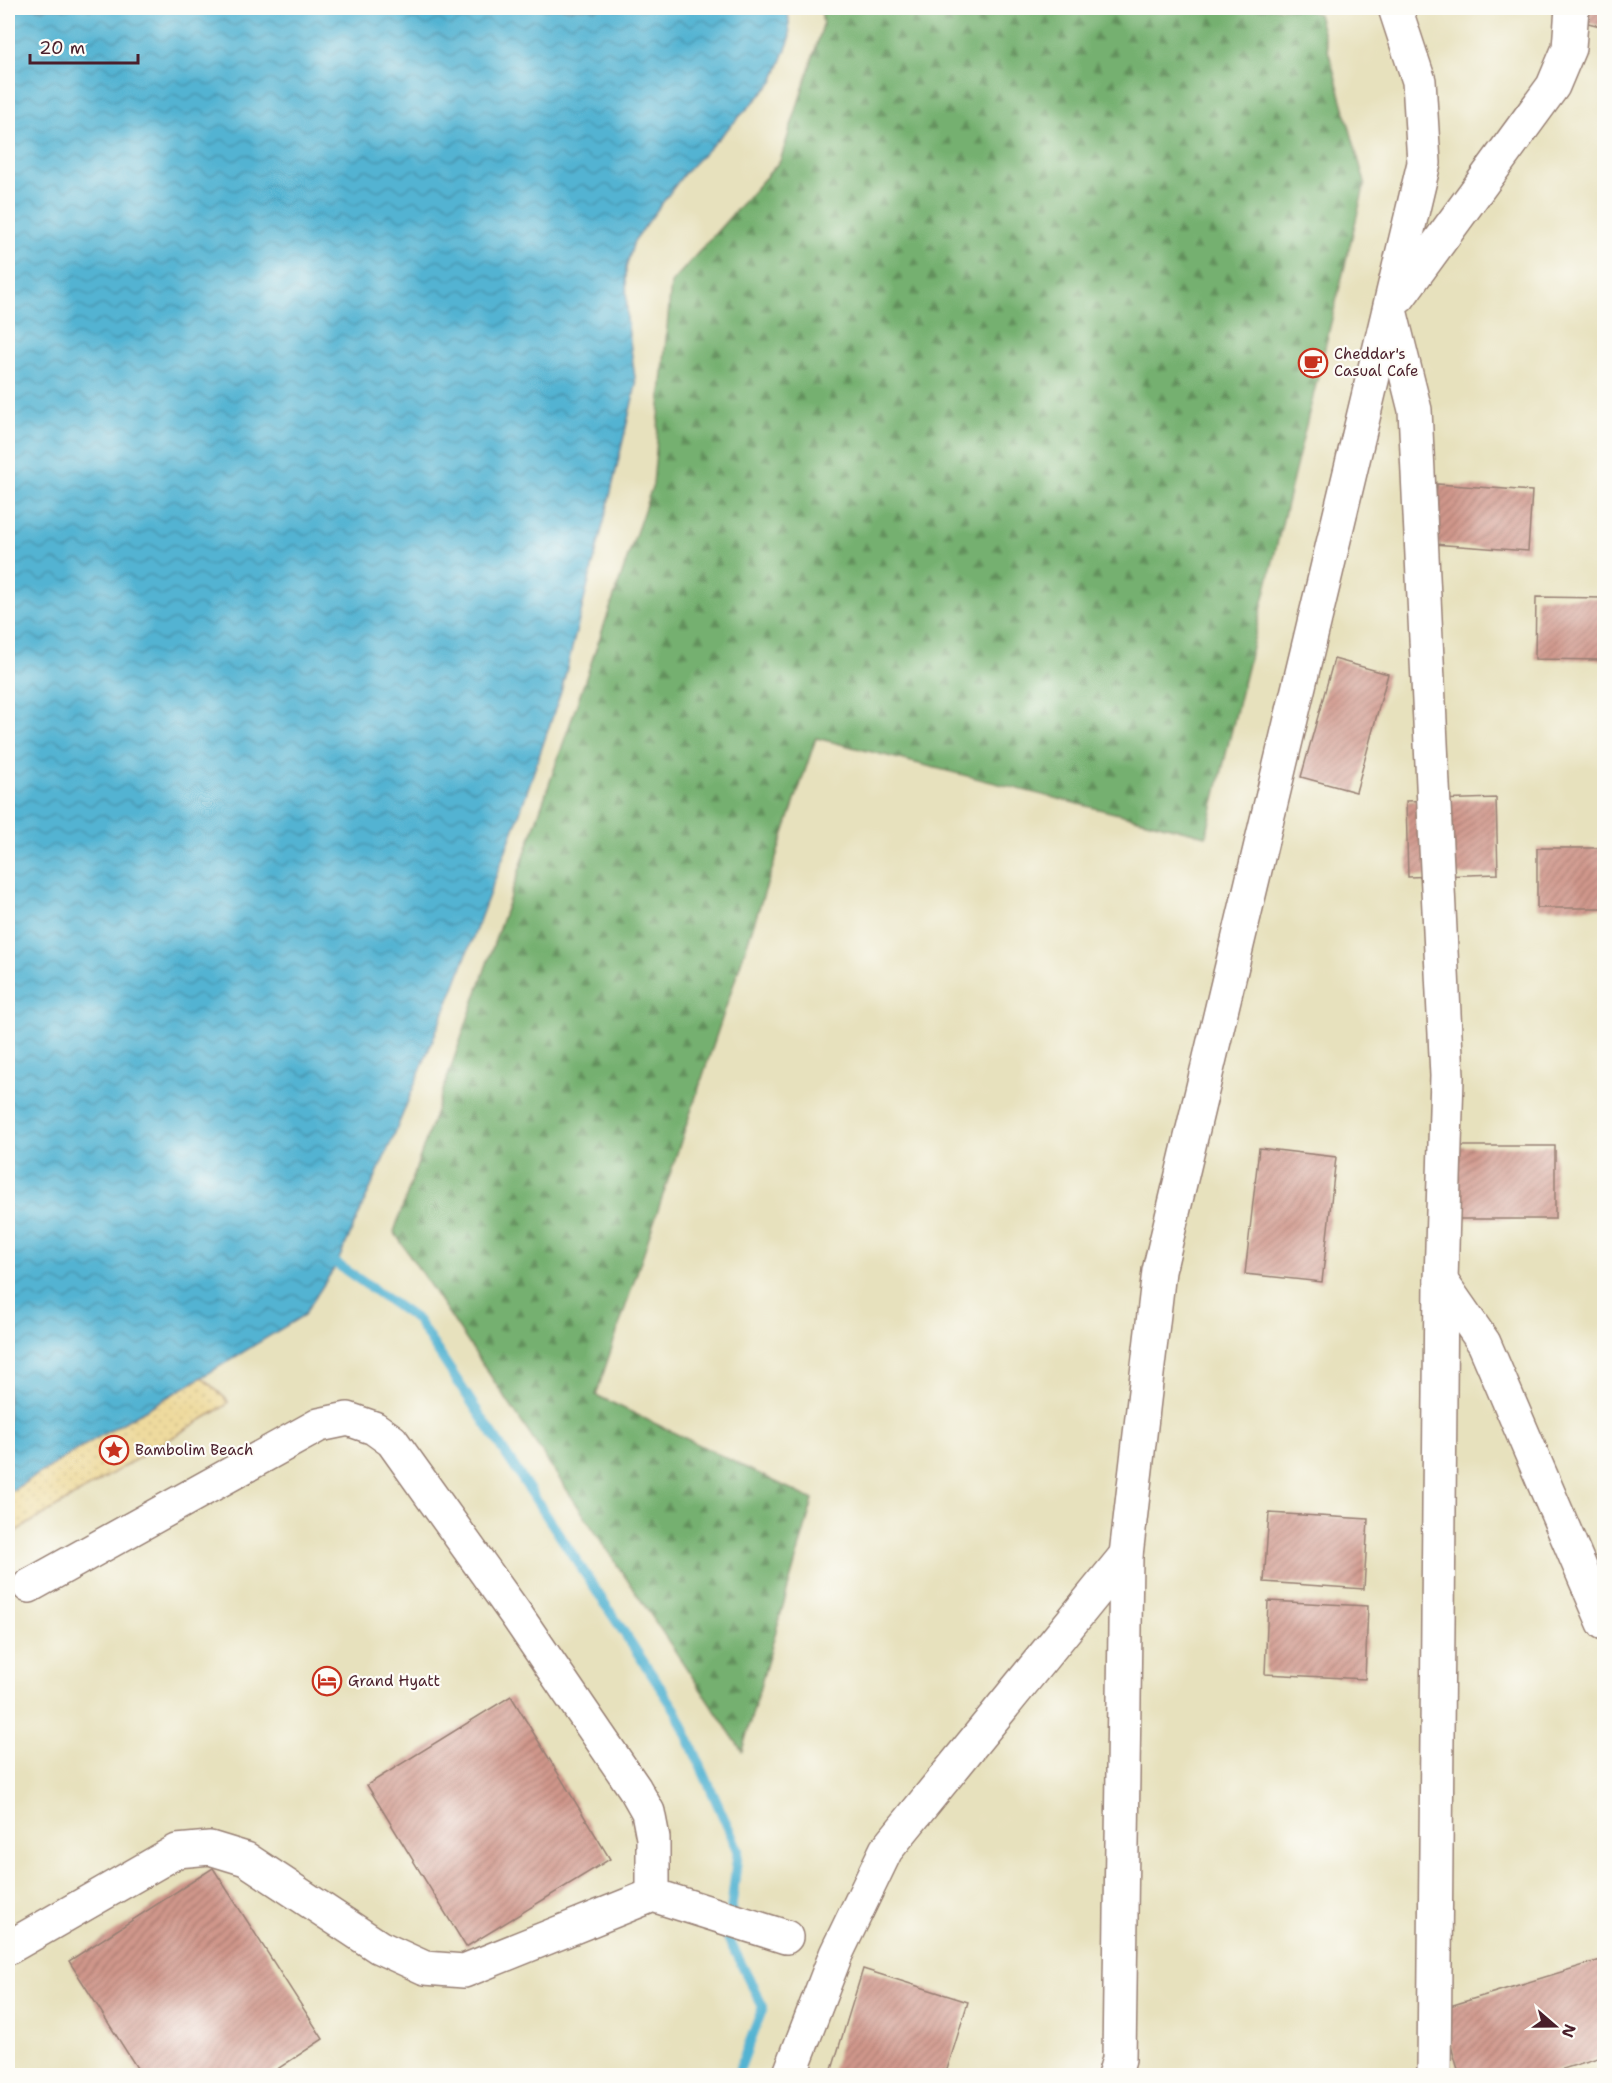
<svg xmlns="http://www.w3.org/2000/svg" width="1612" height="2083" font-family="'Shantell Sans',sans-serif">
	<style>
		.forest { fill: url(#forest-firs); stroke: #60684e; stroke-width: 1.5 }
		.sand { fill: url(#sand-dots); stroke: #9c7c64; stroke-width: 1.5 }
		.water { fill: url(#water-waves); stroke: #4e697e; stroke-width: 1.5 }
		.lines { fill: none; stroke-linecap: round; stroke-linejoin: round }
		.stream { stroke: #53b3d2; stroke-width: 10 }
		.building { fill: url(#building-hatch) }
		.minor-casing { stroke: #988074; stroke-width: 36 }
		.minor { stroke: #fff; stroke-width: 33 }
		.labels { text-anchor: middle; stroke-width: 4.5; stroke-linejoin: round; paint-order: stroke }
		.poi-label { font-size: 15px; fill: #4a1f2b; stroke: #fdfcf7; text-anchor: start }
	</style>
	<defs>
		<pattern id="forest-firs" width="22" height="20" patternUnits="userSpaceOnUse" patternTransform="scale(1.5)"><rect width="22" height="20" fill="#75b070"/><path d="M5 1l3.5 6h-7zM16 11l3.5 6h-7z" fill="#628f5c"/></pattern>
		<pattern id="sand-dots" width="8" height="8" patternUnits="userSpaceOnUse" patternTransform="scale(1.5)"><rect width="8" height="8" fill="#eeda9e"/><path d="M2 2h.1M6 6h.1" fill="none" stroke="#cebb88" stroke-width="1.8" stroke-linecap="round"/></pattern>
		<pattern id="water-waves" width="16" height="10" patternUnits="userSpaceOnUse" patternTransform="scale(1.5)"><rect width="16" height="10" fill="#53b3d2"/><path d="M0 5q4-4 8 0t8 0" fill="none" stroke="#4791ab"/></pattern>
		<pattern id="building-hatch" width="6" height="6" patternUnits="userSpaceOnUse" patternTransform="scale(1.5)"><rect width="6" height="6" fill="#d0978b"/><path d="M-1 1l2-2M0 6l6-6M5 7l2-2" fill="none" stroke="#ab7b72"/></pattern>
	</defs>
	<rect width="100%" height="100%" fill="#fdfcf7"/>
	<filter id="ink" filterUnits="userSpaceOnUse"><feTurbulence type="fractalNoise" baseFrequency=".0167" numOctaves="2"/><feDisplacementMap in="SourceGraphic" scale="12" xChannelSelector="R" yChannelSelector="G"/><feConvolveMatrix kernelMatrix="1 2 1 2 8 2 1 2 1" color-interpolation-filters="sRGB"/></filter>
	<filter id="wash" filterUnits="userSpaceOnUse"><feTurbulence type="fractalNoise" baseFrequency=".008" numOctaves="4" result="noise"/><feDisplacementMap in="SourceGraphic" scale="24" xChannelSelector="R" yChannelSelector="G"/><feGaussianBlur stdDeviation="1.35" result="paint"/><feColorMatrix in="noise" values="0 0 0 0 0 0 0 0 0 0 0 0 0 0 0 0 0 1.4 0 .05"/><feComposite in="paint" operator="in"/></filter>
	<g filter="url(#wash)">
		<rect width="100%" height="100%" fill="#e7e1bd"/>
		<!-- forest -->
		<path class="forest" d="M821,8H1299L1318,14L1365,183L1206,836L816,738L596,1395L813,1500L742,1751L394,1232L653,484L671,283L780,161L823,25Z"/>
		<!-- sand -->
		<path class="sand" d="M202,1377L227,1400L228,1402L225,1406L8,1536V1493L93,1440Z"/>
		<!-- water -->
		<path class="water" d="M8,8H788L790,39L773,82L683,175L634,241L626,268L627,319L636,385L607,509L561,692L518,818L455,985L395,1133L337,1264L304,1315L202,1377L93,1440L8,1493Z"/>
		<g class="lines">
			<!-- stream -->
			<path class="stream" d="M337,1264L417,1320L676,1711L738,1850L728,1938L763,2007L737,2076"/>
		</g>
		<g id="blocks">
			<!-- building -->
			<g class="building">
				<path d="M1591,8H1604V27L1588,23Z"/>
				<path d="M1437,484L1532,491L1528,551L1433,544Z"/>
				<path d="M1536,597L1604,598V660L1535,659Z"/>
				<path d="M1334,659L1388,674L1356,792L1301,777Z"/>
				<path d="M1496,798L1498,874L1408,877L1406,801Z"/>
				<rect x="1537" y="848" width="67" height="60"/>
				<rect x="1452" y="1146" width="103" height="73"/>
				<path d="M1259,1148L1336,1157L1322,1282L1245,1274Z"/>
				<path d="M1269,1513L1368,1519L1364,1589L1264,1582Z"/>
				<path d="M1268,1601L1368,1606L1365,1679L1265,1674Z"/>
				<path d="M511,1696L610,1859L466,1947L367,1785Z"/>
				<path d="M213,1868L323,2039L267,2076H142L69,1961Z"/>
				<path d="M1604,1959V2056L1541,2076H1460L1440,2009Z"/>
				<path d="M863,1969L968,2002L945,2076H830Z"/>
			</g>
		</g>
	</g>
	<g filter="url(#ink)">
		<use href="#blocks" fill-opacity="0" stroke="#988074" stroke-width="1.5"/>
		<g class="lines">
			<!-- minor casing -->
			<g class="minor-casing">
				<g id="minor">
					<path d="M1399,297L1553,86L1569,48L1572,8"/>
					<path d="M1391,314L1415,410L1447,1076L1441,1281L1434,2076"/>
					<path d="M1441,1281L1484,1343L1604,1623"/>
					<path d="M29,1586L319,1425L348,1419L374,1428L392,1441L517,1616L635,1789L648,1812L653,1838V1895"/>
					<path d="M8,1948L177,1851L210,1848L246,1859L379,1947L425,1968L464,1971L653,1895L786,1937"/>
					<path d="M789,2076L836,1954L886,1850L1126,1555"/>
					<path d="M1114,2076L1119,2059L1126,1555L1159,1271L1424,163L1419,81L1395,8"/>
				</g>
			</g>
			<!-- minor -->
			<use href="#minor" class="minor"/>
		</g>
	</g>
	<!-- icons -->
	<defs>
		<g id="cafe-ring" transform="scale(1.5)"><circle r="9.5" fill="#fdfcf7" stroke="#c8321e" stroke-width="1.5"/><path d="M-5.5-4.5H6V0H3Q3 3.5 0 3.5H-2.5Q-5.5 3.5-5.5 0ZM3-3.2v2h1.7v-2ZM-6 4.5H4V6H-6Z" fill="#c8321e"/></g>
		<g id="sight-ring" transform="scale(1.5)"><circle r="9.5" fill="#fdfcf7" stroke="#c8321e" stroke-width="1.5"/><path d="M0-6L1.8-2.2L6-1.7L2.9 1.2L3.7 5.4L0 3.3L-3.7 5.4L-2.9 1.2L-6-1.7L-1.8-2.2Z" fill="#c8321e"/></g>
		<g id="hotel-ring" transform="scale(1.5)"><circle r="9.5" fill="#fdfcf7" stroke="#c8321e" stroke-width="1.5"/><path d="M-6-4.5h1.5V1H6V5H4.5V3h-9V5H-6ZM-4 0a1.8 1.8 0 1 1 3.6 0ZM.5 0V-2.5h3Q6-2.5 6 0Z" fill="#c8321e"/></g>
	</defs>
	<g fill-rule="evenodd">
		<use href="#cafe-ring" x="1313" y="363"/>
		<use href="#sight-ring" x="114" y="1450"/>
		<use href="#hotel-ring" x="327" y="1681"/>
	</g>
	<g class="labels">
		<!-- poi labels -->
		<g class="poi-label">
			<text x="1334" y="359">Cheddar's<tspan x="1334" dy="17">Casual Cafe</tspan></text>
			<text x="135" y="1455">Bambolim Beach</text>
			<text x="348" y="1686">Grand Hyatt</text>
		</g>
	</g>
	<!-- margin -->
	<rect width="1612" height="2083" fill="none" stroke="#fdfcf7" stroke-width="30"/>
	<!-- north arrow -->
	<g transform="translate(1555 2026) rotate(110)" stroke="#fdfcf7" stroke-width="4.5" paint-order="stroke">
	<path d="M0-4.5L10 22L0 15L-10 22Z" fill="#4a1f2b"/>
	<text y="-9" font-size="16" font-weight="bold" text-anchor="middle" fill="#4a1f2b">N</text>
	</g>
	<!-- scale -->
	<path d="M30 54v9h108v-9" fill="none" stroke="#4a1f2b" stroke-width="3"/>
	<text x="39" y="54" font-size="18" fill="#4a1f2b" stroke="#fdfcf7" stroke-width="4.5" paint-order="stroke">20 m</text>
</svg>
